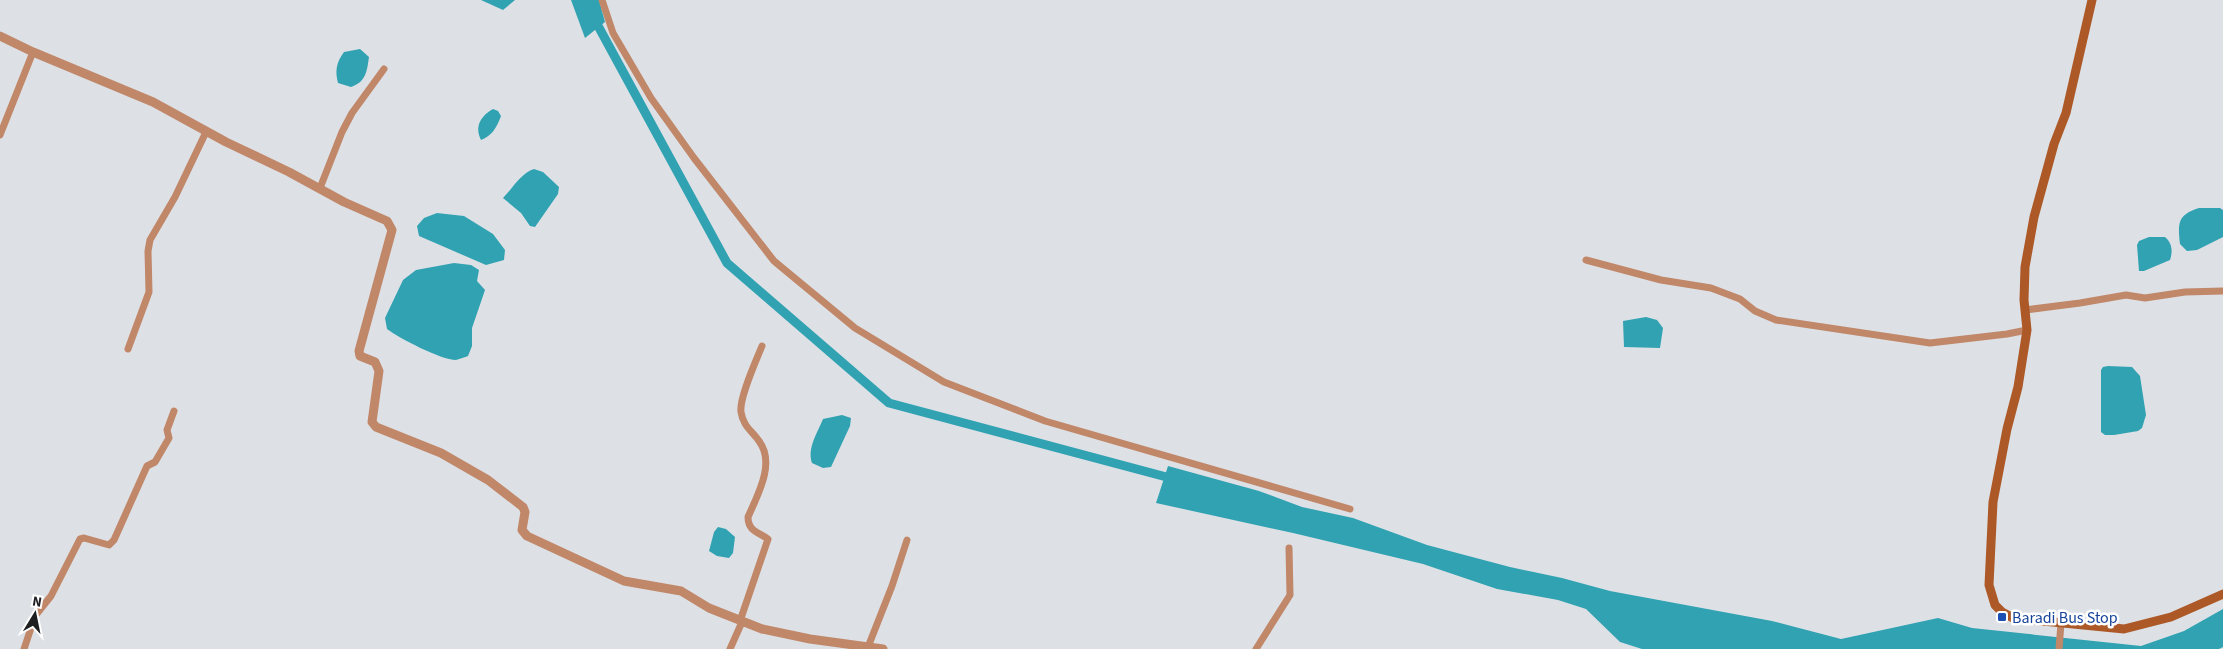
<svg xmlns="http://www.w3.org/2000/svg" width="2223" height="649" font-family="'Source Sans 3',sans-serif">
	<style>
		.water { fill: #31a2b2 }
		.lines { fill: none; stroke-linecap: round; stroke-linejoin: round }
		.canal { stroke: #31a2b2; stroke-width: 9 }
		.minor { stroke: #c18769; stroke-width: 7 }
		.tertiary { stroke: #c18769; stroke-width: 9 }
		.secondary { stroke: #ad5927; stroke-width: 9 }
		.transit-dot { fill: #1a4fb4; stroke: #fff; stroke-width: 2 }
		.labels { text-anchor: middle; stroke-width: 5; stroke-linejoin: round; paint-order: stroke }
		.transit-label { font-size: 16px; fill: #164399; stroke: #fff; text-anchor: start }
	</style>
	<rect width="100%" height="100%" fill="#dde1e6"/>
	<!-- water -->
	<g class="water">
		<path d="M481,0H515L503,10Z"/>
		<path d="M571,0H599L605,22L585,38Z"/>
		<path d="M360,49L369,57C367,71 366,82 351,87L338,83C335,71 336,63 344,52Z"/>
		<path d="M493,109L498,111L501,116C497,127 492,136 481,140C474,126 481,116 493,109Z"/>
		<path d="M534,169L543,172L559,187L558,194L535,227L530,226L521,213L503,198C513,188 521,173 534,169Z"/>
		<path d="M2199,208H2220L2223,210V237L2197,250L2187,251L2180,244C2178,223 2177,215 2199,208Z"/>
		<path d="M437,213L464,216L493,234L505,250L504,260L486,265L419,236L417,226L424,218Z"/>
		<path d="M2149,237H2165C2172,243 2173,251 2170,260L2144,271H2139L2137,245L2139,241Z"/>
		<path d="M454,263L471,265L479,270L477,281L485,290L472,328V346L468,356C465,357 460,359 456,360C441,360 399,338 387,329L385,318L403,280L416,270Z"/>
		<path d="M1646,317L1657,320L1663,328L1660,348L1624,347L1623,321Z"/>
		<path d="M2108,366L2132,367L2140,376L2146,415L2142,428L2138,431L2114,435H2105L2101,432V370L2103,367Z"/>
		<path d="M842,415L851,418L850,426L831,467L823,468L812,463C807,448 817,434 823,419Z"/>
		<path d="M1168,466L1259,491L1302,507L1353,518L1427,545L1510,567L1562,578L1610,591L1772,621L1841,639L1938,618L1972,628L2141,646L2184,631L2223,609V647L2219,649H1642L1620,642L1586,609L1558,600L1497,589L1423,564L1293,533L1156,503Z"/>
		<path d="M718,527L726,529L735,537L733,553L729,558L717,556L709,551L714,532Z"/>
	</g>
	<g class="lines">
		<!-- canal -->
		<path class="canal" d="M584,0L727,263L889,403L1174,479"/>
		<!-- minor -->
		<g class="minor">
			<path d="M602,0L613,33L651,98L694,158L774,261L855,328L944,382L1045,421L1350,509"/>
			<path d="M0,135L33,52"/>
			<path d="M320,188L342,132L352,113L384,69"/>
			<path d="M1586,260L1661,280L1711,288L1740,299L1755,311L1776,320L1930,343L2007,334L2027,330"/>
			<path d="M2025,310L2080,303L2126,295L2145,298L2185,292L2223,291"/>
			<path d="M128,349L149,292L148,251L150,240L175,197L206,132"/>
			<path d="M740,621L768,539C758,532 748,531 748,517C757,496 776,463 759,441C752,431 743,426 741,412C739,398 756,361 762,346"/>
			<path d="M868,647L892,586L907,540"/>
			<path d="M24,649L35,616L51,596L80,539L84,538L109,545L114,540L147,466L155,462L169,438L167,430L174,411"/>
			<path d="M730,649L742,622"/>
			<path d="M1256,649L1290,595L1289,548"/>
			<path d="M2059,649L2061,623"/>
		</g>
		<!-- tertiary -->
		<path class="tertiary" d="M0,36L33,52L153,102L226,142L289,172L344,202L387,221L392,230L359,351L360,356L375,362L379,371L372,422L376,427L441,453L488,480L523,507L525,512L522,530L527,536L624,581L681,591L709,608L762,629L810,639L883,649"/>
		<!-- secondary -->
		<path class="secondary" d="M2092,0L2066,113L2054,144L2034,217L2025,267L2024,300L2027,330L2018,387L2007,429L1993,502L1989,585L1995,605L2002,612L2013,618L2124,629L2171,617L2223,594"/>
	</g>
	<!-- markers -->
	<rect class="transit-dot" x="1997" y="612" width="10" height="10" rx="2.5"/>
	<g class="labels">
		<!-- transit labels -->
		<g class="transit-label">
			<text x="2012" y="623">Baradi Bus Stop</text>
		</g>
	</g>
	<!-- north arrow -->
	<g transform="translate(35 614) rotate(10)" stroke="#ffffff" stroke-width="4" paint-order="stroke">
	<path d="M0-4L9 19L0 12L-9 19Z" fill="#1e1f21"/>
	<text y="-8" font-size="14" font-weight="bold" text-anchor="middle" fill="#1e1f21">N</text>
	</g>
</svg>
